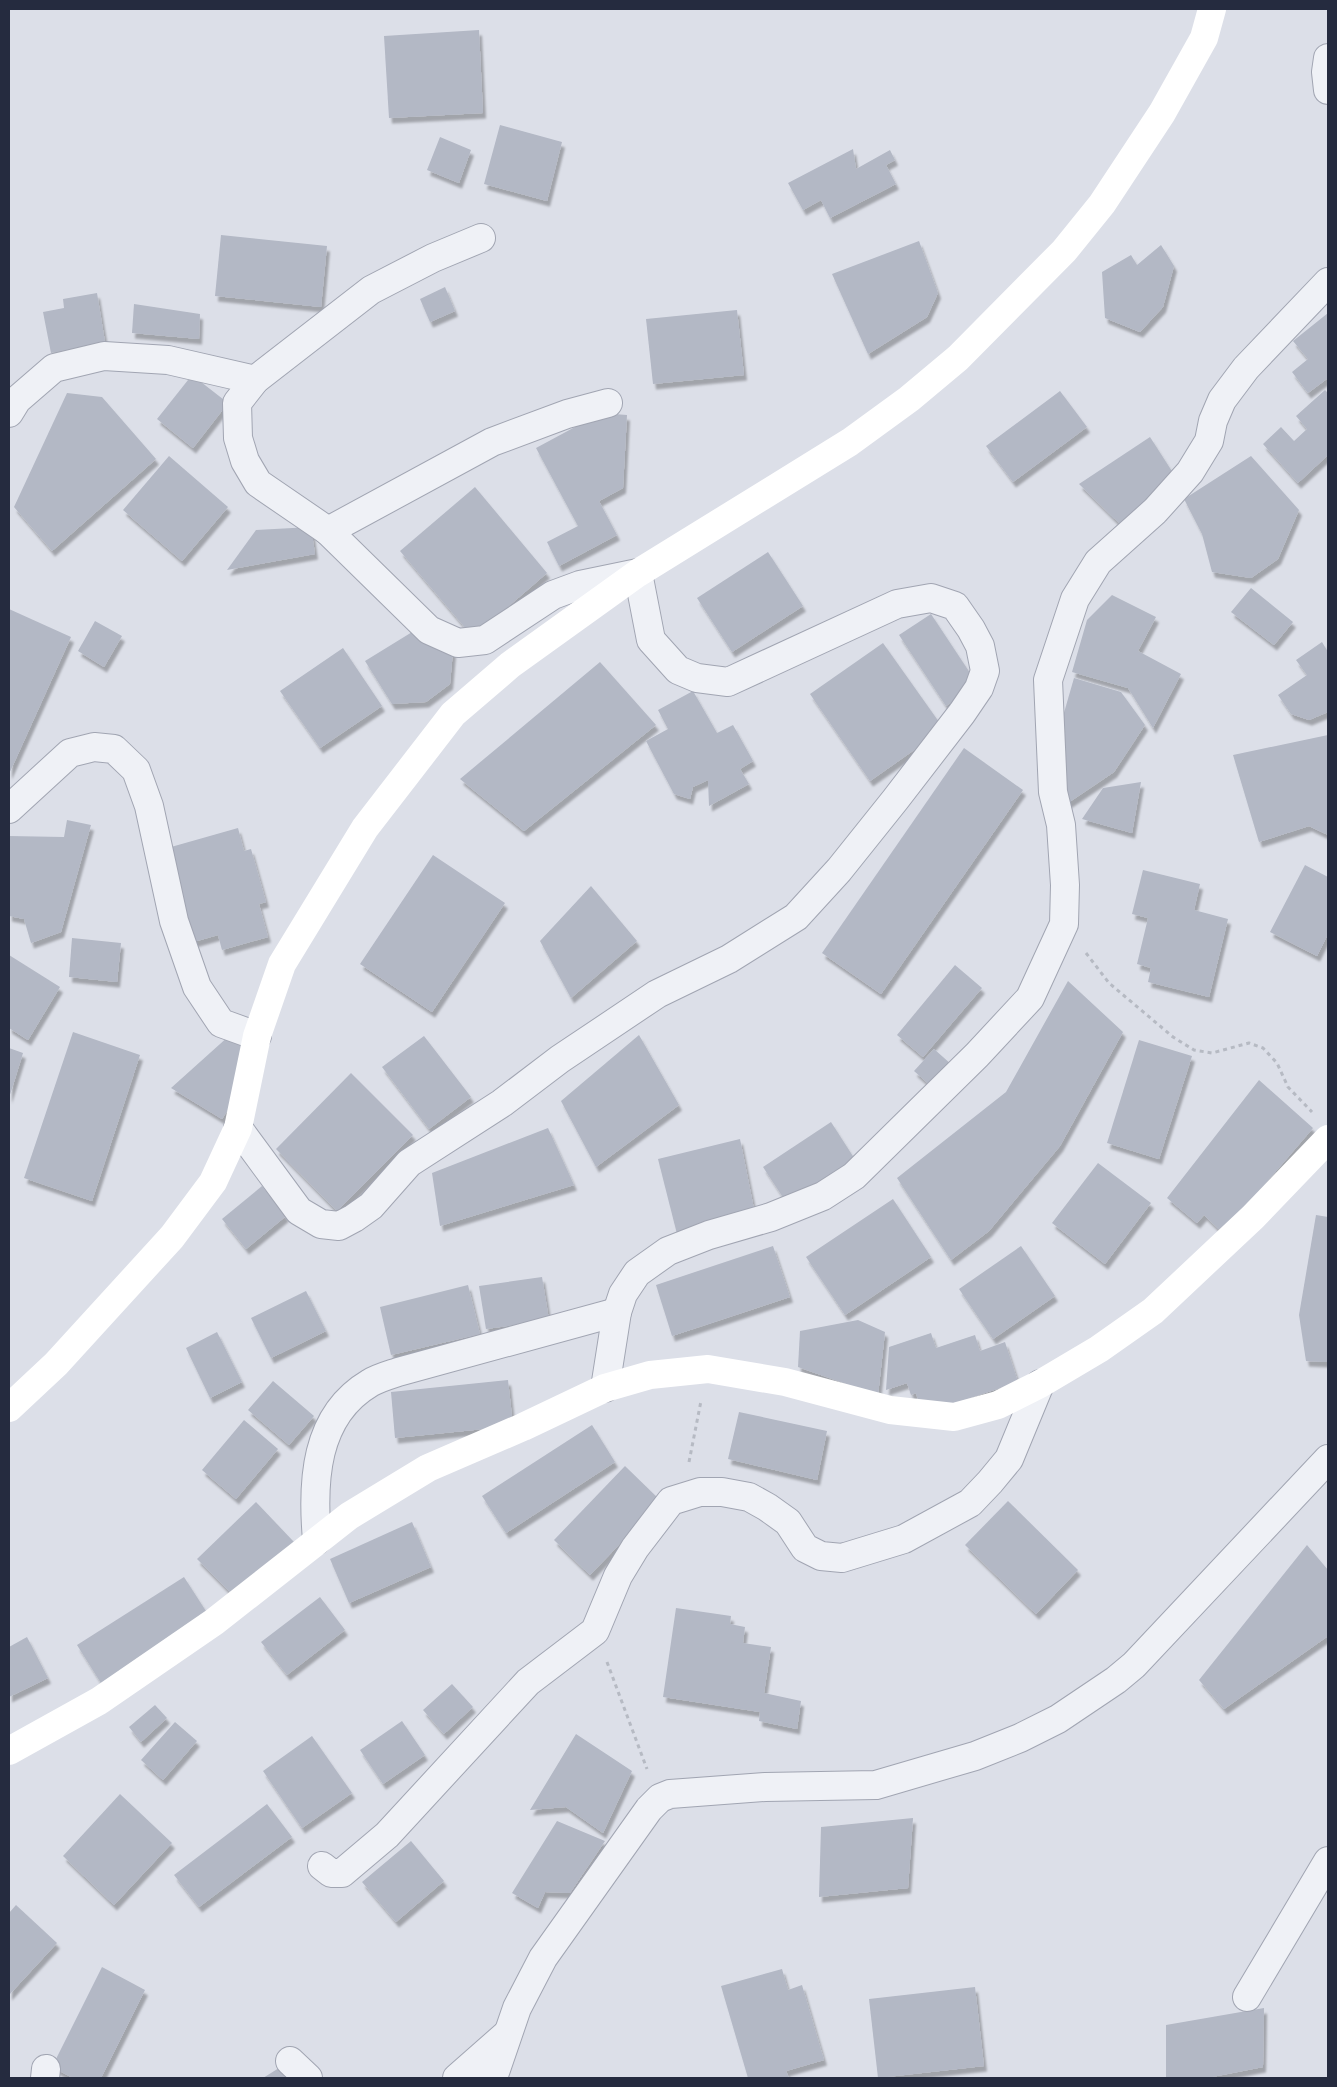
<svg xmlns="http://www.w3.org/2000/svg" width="1337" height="2087" font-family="Lato,sans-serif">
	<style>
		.building { fill: #b3b8c5; filter: url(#shadow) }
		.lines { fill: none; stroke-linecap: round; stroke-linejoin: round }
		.street-casing { stroke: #a1a5b2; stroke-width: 30 }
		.path { stroke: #b6bac3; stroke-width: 3; stroke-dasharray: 4 4; stroke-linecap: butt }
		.street { stroke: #eff1f6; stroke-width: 28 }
		.secondary { stroke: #fff; stroke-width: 28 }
	</style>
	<defs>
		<filter id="shadow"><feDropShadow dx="3" dy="5.5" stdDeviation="1" flood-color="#0004"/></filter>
	</defs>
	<rect width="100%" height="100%" fill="#dcdfe8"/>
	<!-- building -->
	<g class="building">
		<path d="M479,30L483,113L389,118L384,36Z"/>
		<path d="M500,125L562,142L547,201L484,184Z"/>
		<path d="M440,137L471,150L459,183L427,170Z"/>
		<path d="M853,149L856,169L890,150L895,160L886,165L896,184L830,218L821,200L803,210L788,183Z"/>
		<path d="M221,235L327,246L321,307L215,296Z"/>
		<path d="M919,241L938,293L927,317L868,354L832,274Z"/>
		<path d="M1161,245L1174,266L1163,307L1140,332L1105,318L1102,272L1131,255L1137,265Z"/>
		<path d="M445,287L455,311L430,322L420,299Z"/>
		<path d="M97,293L105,342L51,353L43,312L64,308L63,299Z"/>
		<path d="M134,304L200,314L199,339L132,333Z"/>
		<path d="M737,310L744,375L653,384L646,319Z"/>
		<path d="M1328,313V378L1308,393L1292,372L1308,359L1293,341Z"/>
		<path d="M192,375L228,403L193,448L157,419Z"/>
		<path d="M1325,390L1328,393V455L1298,483L1263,444L1281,427L1294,441L1307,429L1296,416Z"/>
		<path d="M1060,391L1087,427L1013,482L986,446Z"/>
		<path d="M67,393L102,397L156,459L52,551L14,507Z"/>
		<path d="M601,413L627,415L623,488L599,501L617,535L559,566L547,542L578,526L536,448Z"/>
		<path d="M1150,437L1175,476L1120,524L1079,484Z"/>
		<path d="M169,456L228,507L182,561L123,510Z"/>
		<path d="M1251,456L1299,510L1278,559L1251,578L1212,572L1202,534L1184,499Z"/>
		<path d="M475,487L547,573L473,637L400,551Z"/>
		<path d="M311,527L315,554L227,570L256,530Z"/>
		<path d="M768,552L803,606L732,652L697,598Z"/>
		<path d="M1251,588L1293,622L1274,645L1231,612Z"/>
		<path d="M1112,595L1156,617L1138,651L1181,674L1153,728L1128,688L1072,672L1087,620Z"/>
		<path d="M9,609L71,637L9,774Z"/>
		<path d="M931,614L978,685L946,706L899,635Z"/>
		<path d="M95,621L122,636L104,667L78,651Z"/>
		<path d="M417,629L453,651L450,684L426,702L392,704L365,661Z"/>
		<path d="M1322,642L1328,652V712L1309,720L1291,714L1278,695L1307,675L1296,660Z"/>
		<path d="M883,643L944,729L870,781L810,694Z"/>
		<path d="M343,648L382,706L320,748L280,691Z"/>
		<path d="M600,662L656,725L524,831L460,779Z"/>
		<path d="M1074,678L1121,692L1145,725L1114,772L1062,807L1055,744Z"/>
		<path d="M693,691L717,733L733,725L753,761L740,769L749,784L709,806L708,780L693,787L690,799L674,794L646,741L668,729L658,710Z"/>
		<path d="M1328,735V835L1309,826L1259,842L1233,755Z"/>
		<path d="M964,748L1023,790L881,994L822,953Z"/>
		<path d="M1141,782L1132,833L1082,819L1103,788Z"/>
		<path d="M67,820L91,825L61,932L31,943L24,919L9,916V836L64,837Z"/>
		<path d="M238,828L244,851L251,849L266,902L259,904L268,937L222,950L218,935L190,943L164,849Z"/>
		<path d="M433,855L505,903L432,1012L360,964Z"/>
		<path d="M1305,865L1328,877V934L1317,956L1270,932Z"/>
		<path d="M1143,870L1200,884L1194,910L1228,919L1209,997L1148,982L1151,968L1137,964L1148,918L1132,914Z"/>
		<path d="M591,886L637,941L571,998L540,941Z"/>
		<path d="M72,938L121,943L117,982L69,977Z"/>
		<path d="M9,955L60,987L28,1040L9,1028Z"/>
		<path d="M955,965L982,988L923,1057L897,1035Z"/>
		<path d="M1068,981L1123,1032L1060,1146L989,1231L951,1260L897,1178L1006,1092Z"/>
		<path d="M73,1032L140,1055L92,1201L24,1178Z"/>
		<path d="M230,1035L242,1043L231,1105L222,1119L171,1088Z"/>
		<path d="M639,1035L679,1105L596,1167L561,1101Z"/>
		<path d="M424,1036L471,1097L429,1129L382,1067Z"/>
		<path d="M1139,1040L1192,1056L1159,1159L1107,1143Z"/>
		<path d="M9,1048L23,1053L9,1098Z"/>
		<path d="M934,1049L952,1065L930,1085L914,1071Z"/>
		<path d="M351,1073L413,1135L337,1211L276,1149Z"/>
		<path d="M1259,1080L1313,1128L1223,1233L1204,1215L1197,1223L1167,1198Z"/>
		<path d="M831,1122L856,1161L788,1205L763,1167Z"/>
		<path d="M548,1128L574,1185L440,1226L432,1173Z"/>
		<path d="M740,1139L754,1209L677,1234L658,1159Z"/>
		<path d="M1098,1163L1151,1203L1105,1264L1052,1223Z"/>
		<path d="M262,1186L286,1216L246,1249L222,1219Z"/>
		<path d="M893,1199L931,1257L845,1315L806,1257Z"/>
		<path d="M1316,1215L1328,1217V1362L1306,1361L1299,1315Z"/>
		<path d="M773,1246L790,1297L672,1336L656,1285Z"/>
		<path d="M1021,1246L1055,1296L993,1339L959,1289Z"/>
		<path d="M542,1277L549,1320L486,1329L479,1286Z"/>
		<path d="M468,1285L480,1334L391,1355L380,1307Z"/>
		<path d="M306,1291L326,1331L271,1358L251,1318Z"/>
		<path d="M858,1320L885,1332L878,1395L798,1367L800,1331Z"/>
		<path d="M217,1332L242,1382L210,1398L186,1348Z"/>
		<path d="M931,1333L936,1348L975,1335L980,1351L1005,1342L1018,1382L922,1414L916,1393L911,1395L907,1383L886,1390L889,1347Z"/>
		<path d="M508,1380L513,1426L395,1438L391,1392Z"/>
		<path d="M273,1381L314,1416L289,1445L248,1410Z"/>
		<path d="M739,1412L827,1431L817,1480L728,1459Z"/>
		<path d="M244,1420L278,1449L236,1499L202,1470Z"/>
		<path d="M592,1425L615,1462L506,1533L482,1496Z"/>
		<path d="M625,1466L661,1501L590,1575L554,1540Z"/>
		<path d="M1008,1501L1078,1570L1036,1614L965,1545Z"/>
		<path d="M256,1502L294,1542L236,1598L197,1559Z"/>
		<path d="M412,1522L431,1567L349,1603L330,1559Z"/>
		<path d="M1307,1545L1328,1570V1636L1224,1709L1199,1680Z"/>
		<path d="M184,1577L213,1622L106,1691L77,1645Z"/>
		<path d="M320,1597L345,1630L287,1675L261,1642Z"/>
		<path d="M676,1608L731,1616L730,1624L745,1627L743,1643L771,1647L764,1693L801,1701L797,1729L759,1721L760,1712L663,1697Z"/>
		<path d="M27,1637L48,1678L9,1697V1647Z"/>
		<path d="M452,1684L473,1707L444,1734L423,1710Z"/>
		<path d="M155,1705L167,1718L141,1742L129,1727Z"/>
		<path d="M402,1721L425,1755L383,1784L360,1750Z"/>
		<path d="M175,1722L197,1741L163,1780L141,1760Z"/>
		<path d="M576,1734L632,1771L603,1833L566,1807L530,1810Z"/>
		<path d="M312,1736L352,1793L302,1828L263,1771Z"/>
		<path d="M120,1794L172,1843L114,1905L63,1856Z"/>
		<path d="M267,1804L292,1837L199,1907L174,1875Z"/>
		<path d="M913,1818L908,1888L819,1897L821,1827Z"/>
		<path d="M557,1821L605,1841L570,1893L545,1892L538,1908L512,1893Z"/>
		<path d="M411,1841L444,1881L396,1922L362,1882Z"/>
		<path d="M16,1905L57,1943L9,1995V1913Z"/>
		<path d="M102,1967L145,1990L101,2078H73L52,2067Z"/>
		<path d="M782,1969L788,1990L802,1985L824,2060L786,2071L789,2078H748L721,1986Z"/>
		<path d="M975,1987L984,2066L878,2078L869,1999Z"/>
		<path d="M1264,2008L1263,2067L1207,2078H1166V2025Z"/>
		<path d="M279,2068L286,2078H263Z"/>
	</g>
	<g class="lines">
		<!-- street casing -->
		<g class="street-casing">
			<g id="street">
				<path d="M1328,58L1326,72L1328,90"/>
				<path d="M9,413L17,400L54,368L104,356L168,360L255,380"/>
				<path d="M328,531L492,442L567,414L608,403"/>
				<path d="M9,809L70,753L94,747L114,749L136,770L149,806L174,921L197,987L221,1023L257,1036"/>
				<path d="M238,1128L299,1211L321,1224L339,1226L354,1218L371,1206L409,1163L502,1103L560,1059L657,994L729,959L796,917L839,870L895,800L962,713L979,688L985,671L980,646L971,629L955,606L931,598L897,604L728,682L697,678L678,670L651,640L638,573L580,585L553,595L485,640L458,643L429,630L328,531L258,483L245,461L238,438L237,403L255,380L371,290L433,258L481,238"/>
				<path d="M605,1388L617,1312L623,1294L637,1273L668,1251L709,1235L771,1217L823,1196L854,1176L977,1055L1030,998L1064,924L1065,885L1061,825L1053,792L1048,680L1075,599L1098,562L1155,511L1190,472L1209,441L1213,421L1222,400L1246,368L1328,282"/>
				<path d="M317,1540C312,1483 314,1416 370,1383C378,1378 389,1375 398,1372L617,1312"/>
				<path d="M322,1866L331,1873H342L387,1835L528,1682L595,1631L618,1576L635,1548L671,1501L700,1492H722L749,1497L767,1507L788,1522L805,1548L821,1556L842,1558L904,1539L970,1503L990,1482L1009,1459L1040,1384"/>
				<path d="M1247,1997L1328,1861"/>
				<path d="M290,2061L308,2078"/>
				<path d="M45,2078L46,2069"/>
				<path d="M457,2078L507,2034"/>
				<path d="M493,2078L517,2008L543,1958L649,1809L660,1798L670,1794L765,1787L876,1785L975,1756L1020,1738L1058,1719L1116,1680L1134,1665L1328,1459"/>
			</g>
		</g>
		<!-- path -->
		<g class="path">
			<path d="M1086,953L1109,983L1173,1037L1194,1050L1212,1053L1249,1043L1263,1048L1277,1063L1288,1087L1312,1112"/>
			<path d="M689,1462L701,1401"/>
			<path d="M607,1662L647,1769"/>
		</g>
		<!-- street -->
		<use href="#street" class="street"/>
		<!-- secondary -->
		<g class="secondary">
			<path d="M9,1408L56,1364L172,1237L213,1182L238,1128L257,1036L282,964L365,828L453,714L510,665L638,573L850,442L909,399L958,358L1064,251L1102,204L1162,113L1204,38L1212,9"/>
			<path d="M9,1751L99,1701L214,1622L349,1516L428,1468L523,1427L605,1388L650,1375L708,1369L785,1382L890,1410L954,1417L998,1405L1040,1384L1099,1349L1153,1311L1253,1217L1328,1139"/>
		</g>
	</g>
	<!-- border -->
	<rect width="1337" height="2087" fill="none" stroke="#252b3f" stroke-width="20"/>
</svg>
